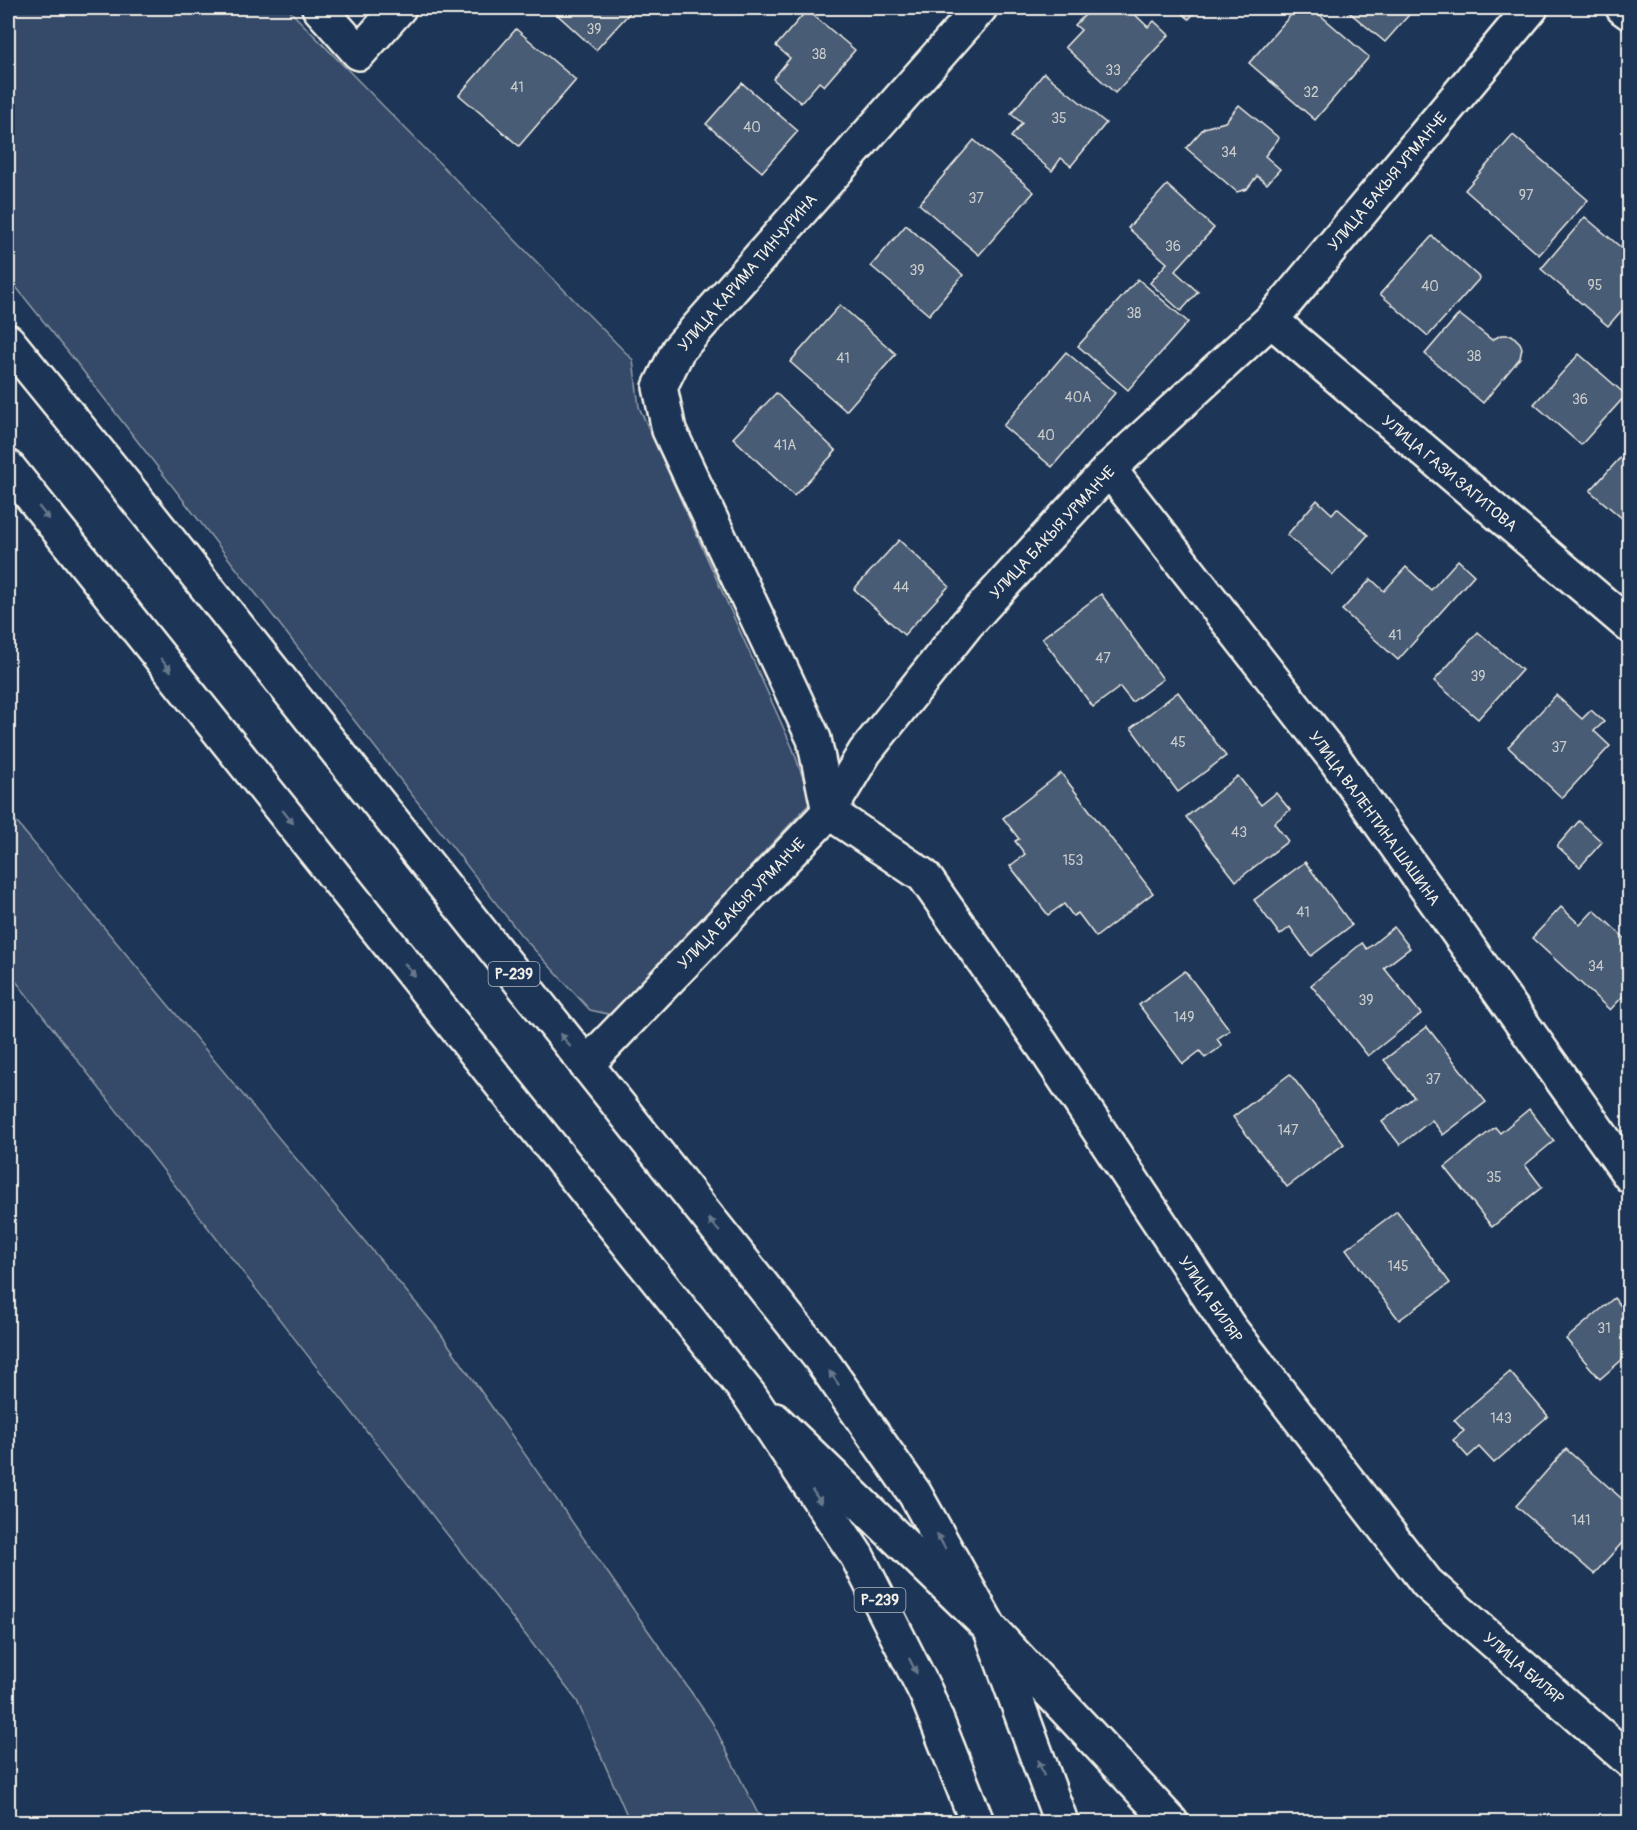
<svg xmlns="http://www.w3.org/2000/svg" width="1637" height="1830" font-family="Pangolin,sans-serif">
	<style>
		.green { fill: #354a67; stroke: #949ea8; stroke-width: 1.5 }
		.building { fill: #485b74; stroke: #f4f1e8; stroke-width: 1.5 }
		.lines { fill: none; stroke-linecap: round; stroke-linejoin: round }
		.minor-casing { stroke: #f4f1e8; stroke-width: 38 }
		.major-casing { stroke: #f4f1e8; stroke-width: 38 }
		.highway-casing { stroke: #f4f1e8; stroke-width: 38 }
		.minor { stroke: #1d3557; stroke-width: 33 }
		.major { stroke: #1d3557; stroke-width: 33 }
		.highway { stroke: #1d3557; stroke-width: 33 }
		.oneway { fill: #68778a }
		.labels { text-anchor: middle; stroke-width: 4.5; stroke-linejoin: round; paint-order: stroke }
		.number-label { font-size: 14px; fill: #c9cccb }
		.shield { fill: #1d3557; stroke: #b4b9bc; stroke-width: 1.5 }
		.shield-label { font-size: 15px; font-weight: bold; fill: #f4f1e8 }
		.street-label { font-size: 16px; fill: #f4f1e8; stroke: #1d3557 }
	</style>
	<rect width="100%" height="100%" fill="#1d3557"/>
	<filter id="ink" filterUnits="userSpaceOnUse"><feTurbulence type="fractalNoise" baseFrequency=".0167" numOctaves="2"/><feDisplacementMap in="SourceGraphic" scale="12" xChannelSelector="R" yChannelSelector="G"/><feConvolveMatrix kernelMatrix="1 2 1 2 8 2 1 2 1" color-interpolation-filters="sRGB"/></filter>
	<g filter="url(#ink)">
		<!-- green -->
		<g class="green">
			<path d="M8,8H287L633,360L639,407L793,749L811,802L612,1015L590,1010L520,934L76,362L8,277Z"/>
			<path d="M8,812L436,1327L712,1722L762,1822H630L577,1701L8,971Z"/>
		</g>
		<!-- building -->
		<g class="building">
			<path d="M550,8H634L596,50Z"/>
			<path d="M1092,8H1097L1102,12L1106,8H1128L1148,27L1154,21L1169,35L1115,93L1065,47L1081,30L1075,25Z"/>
			<path d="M1176,8H1199L1189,19Z"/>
			<path d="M1297,8H1312L1369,57L1315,120L1249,63Z"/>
			<path d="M1344,8H1415L1385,42Z"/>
			<path d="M807,10L855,50L824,86L819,82L801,103L773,79L790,58L776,46Z"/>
			<path d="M516,29L576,80L519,146L459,95Z"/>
			<path d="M1044,73L1106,123L1071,166L1061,158L1052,171L1011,137L1022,123L1011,114Z"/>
			<path d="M742,83L798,131L762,172L706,124Z"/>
			<path d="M1239,105L1279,138L1265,156L1280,169L1267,184L1257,176L1247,189L1237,192L1186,148L1204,128L1225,122Z"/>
			<path d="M1513,135L1588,200L1539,255L1465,190Z"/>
			<path d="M974,140L1034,192L979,255L919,204Z"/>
			<path d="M1167,185L1214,228L1175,271L1198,292L1181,311L1150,283L1167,263L1128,228Z"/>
			<path d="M1585,217L1630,255V301L1608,326L1541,269Z"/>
			<path d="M906,225L963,275L929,315L871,266Z"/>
			<path d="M1432,236L1480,278L1428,336L1380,294Z"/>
			<path d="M1138,279L1188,322L1128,390L1078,346Z"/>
			<path d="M840,305L896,354L846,411L790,362Z"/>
			<path d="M1459,314L1492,340L1501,335H1512L1520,343L1522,348L1520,358L1483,403L1425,354Z"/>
			<path d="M1066,352L1115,393L1052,467L1003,426Z"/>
			<path d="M1579,354L1626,395L1581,445L1534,404Z"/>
			<path d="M776,393L836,451L794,496L733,438Z"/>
			<path d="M1630,447V525L1590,491Z"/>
			<path d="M1317,500L1332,514L1337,508L1368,535L1333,575L1287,535Z"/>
			<path d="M899,540L949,586L904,635L854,589Z"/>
			<path d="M1458,560L1474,575L1398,660L1342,610L1371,579L1384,591L1406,567L1431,590Z"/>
			<path d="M1101,594L1163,679L1132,702L1120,687L1093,707L1042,638Z"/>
			<path d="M1478,632L1522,670L1478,719L1434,681Z"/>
			<path d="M1178,692L1226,756L1178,792L1131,728Z"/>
			<path d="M1556,695L1582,719L1591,710L1604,722L1594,731L1610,746L1562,798L1508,747Z"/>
			<path d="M1061,773L1153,893L1096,937L1078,913L1073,916L1064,904L1048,915L1010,866L1025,854L1015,841L1019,839L1003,818Z"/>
			<path d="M1238,776L1261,805L1276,793L1290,810L1274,823L1288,841L1236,881L1186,817Z"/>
			<path d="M1579,821L1602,842L1580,867L1557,846Z"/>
			<path d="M1305,862L1352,925L1311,956L1290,927L1280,935L1254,900Z"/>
			<path d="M1561,907L1580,925L1594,910L1630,943V989L1610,1010L1532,938Z"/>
			<path d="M1394,927L1410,948L1384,968L1421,1014L1368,1056L1311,985L1362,943L1367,949Z"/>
			<path d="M1185,971L1230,1030L1217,1039L1222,1046L1205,1058L1200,1051L1183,1064L1139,1005Z"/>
			<path d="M1427,1027L1486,1102L1443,1135L1432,1120L1400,1145L1382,1122L1414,1097L1384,1060Z"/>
			<path d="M1290,1074L1344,1144L1287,1187L1233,1117Z"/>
			<path d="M1529,1109L1554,1141L1525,1165L1542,1187L1492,1227L1445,1167L1495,1127L1500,1133Z"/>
			<path d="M1397,1211L1450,1283L1399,1320L1346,1249Z"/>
			<path d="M1614,1298L1630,1317V1364L1624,1358L1600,1379L1566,1339Z"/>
			<path d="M1510,1372L1548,1416L1494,1463L1479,1447L1468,1457L1453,1440L1464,1431L1454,1420Z"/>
			<path d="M1566,1449L1630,1506V1534L1594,1574L1516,1506Z"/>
		</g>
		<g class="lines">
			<!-- minor casing -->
			<g class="minor-casing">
				<g id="minor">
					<path d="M319,8L359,53L399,8"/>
					<path d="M980,8L678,350L660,387L669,430L814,739L829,812L924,876L1043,1046L1229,1327L1427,1583L1630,1761"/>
					<path d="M1623,8L1630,13"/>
					<path d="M1271,320L1630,626"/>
					<path d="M1109,469L1335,759L1630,1176"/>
					<path d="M586,1065L829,812L865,752L967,624L1109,469L1271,320L1531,8"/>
				</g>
			</g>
			<!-- major casing -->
			<g class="major-casing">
				<path id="major" d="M775,1420L990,1628L1171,1822"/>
			</g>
			<!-- highway casing -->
			<g class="highway-casing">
				<g id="highway">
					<path d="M8,341L126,486L820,1358L915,1494L990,1628L1061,1822"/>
					<path d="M8,467L750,1396L857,1556L926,1693L977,1822"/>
				</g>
			</g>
			<!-- minor -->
			<use href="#minor" class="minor"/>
			<!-- major -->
			<use href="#major" class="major"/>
			<!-- highway -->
			<use href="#highway" class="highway"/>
		</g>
		<!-- one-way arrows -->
		<defs><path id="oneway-solid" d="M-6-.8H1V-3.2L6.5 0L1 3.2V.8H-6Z" transform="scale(1.5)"/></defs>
		<g class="oneway">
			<use href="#oneway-solid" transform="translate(44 513) rotate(51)"/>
			<use href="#oneway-solid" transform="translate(166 665) rotate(51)"/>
			<use href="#oneway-solid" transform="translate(288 817) rotate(51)"/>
			<use href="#oneway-solid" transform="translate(410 970) rotate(51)"/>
			<use href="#oneway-solid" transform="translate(565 1040) rotate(-128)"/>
			<use href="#oneway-solid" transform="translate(714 1225) rotate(-129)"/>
			<use href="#oneway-solid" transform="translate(834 1378) rotate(-125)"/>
			<use href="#oneway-solid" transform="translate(817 1497) rotate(56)"/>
			<use href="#oneway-solid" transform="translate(941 1541) rotate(-119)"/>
			<use href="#oneway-solid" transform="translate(913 1666) rotate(63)"/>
			<use href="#oneway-solid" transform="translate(1041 1768) rotate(-110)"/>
		</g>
	</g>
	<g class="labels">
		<!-- number labels -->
		<g class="number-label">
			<text x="594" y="34">39</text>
			<text x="819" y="59">38</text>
			<text x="1113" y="75">33</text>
			<text x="517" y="92">41</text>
			<text x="1311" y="97">32</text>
			<text x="1059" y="123">35</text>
			<text x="752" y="132">40</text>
			<text x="1229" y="157">34</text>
			<text x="1526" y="200">97</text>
			<text x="976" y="203">37</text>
			<text x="1173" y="251">36</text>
			<text x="917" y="275">39</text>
			<text x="1595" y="290">95</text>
			<text x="1430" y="291">40</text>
			<text x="1134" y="318">38</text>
			<text x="1474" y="361">38</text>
			<text x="843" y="363">41</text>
			<text x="1078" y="402">40А</text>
			<text x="1580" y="404">36</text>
			<text x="1046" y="440">40</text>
			<text x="785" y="450">41А</text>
			<text x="901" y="592">44</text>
			<text x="1395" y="640">41</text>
			<text x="1103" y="663">47</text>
			<text x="1478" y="681">39</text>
			<text x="1178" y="747">45</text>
			<text x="1559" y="752">37</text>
			<text x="1239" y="837">43</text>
			<text x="1073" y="865">153</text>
			<text x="1303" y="917">41</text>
			<text x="1596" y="971">34</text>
			<text x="1366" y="1005">39</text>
			<text x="1184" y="1022">149</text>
			<text x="1433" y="1084">37</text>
			<text x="1288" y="1135">147</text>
			<text x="1494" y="1182">35</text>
			<text x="1398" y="1271">145</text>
			<text x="1604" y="1333">31</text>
			<text x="1501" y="1423">143</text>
			<text x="1581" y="1525">141</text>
		</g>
		<!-- shield labels -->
		<g class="shield">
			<rect x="488.5" y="962" width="51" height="24" rx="4.5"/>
			<rect x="854.5" y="1588" width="51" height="24" rx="4.5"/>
		</g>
		<g class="shield-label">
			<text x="514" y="979">Р-239</text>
			<text x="880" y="1605">Р-239</text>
		</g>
		<!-- street labels -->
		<g class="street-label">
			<text transform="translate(1387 181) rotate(-50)" y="6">УЛИЦА БАКЫЯ УРМАНЧЕ</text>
			<text transform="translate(747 272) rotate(-49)" y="6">УЛИЦА КАРИМА ТИНЧУРИНА</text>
			<text transform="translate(1450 473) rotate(40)" y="6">УЛИЦА ГАЗИ ЗАГИТОВА</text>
			<text transform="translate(1052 532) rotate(-47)" y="6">УЛИЦА БАКЫЯ УРМАНЧЕ</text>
			<text transform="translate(1375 818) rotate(54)" y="6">УЛИЦА ВАЛЕНТИНА ШАШИНА</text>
			<text transform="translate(741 903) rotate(-46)" y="6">УЛИЦА БАКЫЯ УРМАНЧЕ</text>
			<text transform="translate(1211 1299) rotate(56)" y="6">УЛИЦА БИЛЯР</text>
			<text transform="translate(1524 1668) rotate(41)" y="6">УЛИЦА БИЛЯР</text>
		</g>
	</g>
	<!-- margin -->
	<rect width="1637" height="1830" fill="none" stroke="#1d3557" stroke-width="30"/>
	<rect x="15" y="15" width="1607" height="1800" fill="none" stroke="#f4f1e8" stroke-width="2" filter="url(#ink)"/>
</svg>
